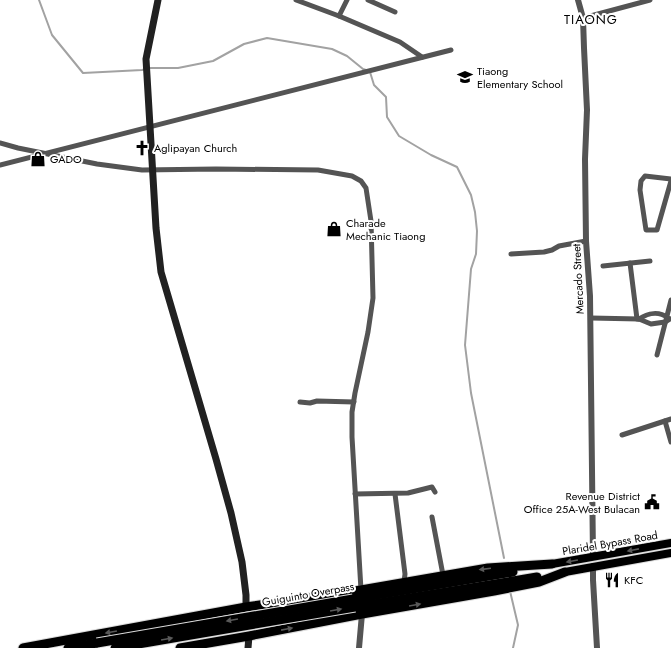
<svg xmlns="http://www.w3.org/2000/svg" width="671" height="648" font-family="Jost,sans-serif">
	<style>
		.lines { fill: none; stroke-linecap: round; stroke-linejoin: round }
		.stream { stroke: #a2a2a2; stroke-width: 2 }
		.trunk-casing { stroke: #dbdbdb; stroke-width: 10 }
		.motorway-casing { stroke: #dbdbdb; stroke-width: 11 }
		.minor { stroke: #545454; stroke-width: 5 }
		.tertiary { stroke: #545454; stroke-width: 6 }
		.secondary { stroke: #212121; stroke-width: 7 }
		.trunk { stroke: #000; stroke-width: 8 }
		.motorway { stroke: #000; stroke-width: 9 }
		.motorway-bridge-casing { stroke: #dbdbdb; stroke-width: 11; stroke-linecap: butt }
		.motorway-bridge { stroke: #000; stroke-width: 9 }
		.oneway { fill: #595959 }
		.labels { text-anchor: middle; stroke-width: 4; stroke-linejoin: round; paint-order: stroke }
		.poi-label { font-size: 11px; fill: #000; stroke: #fff; text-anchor: start }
		.street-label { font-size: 11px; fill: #000; stroke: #fff }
		.quarter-label { font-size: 13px; letter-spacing: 1px; fill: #000; stroke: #fff }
	</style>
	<rect width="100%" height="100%" fill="#fff"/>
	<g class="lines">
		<!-- stream -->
		<g class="stream">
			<path d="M39,0L52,35L83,73L142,70L150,68H178L213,61L244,44L267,38L332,49L347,56L363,69L366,70"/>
			<path d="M370,72L374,85L386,97L387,117L399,136L431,155L457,167L471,195L475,212L477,231L476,254L471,269L465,345L471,393L504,558"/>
			<path d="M510,591L518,625L513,648"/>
		</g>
		<!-- trunk casing -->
		<g class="trunk-casing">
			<g id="trunk">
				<path d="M552,564L671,543"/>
				<path d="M565,572L671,553"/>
			</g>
		</g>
		<!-- motorway casing -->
		<g class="motorway-casing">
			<g id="motorway">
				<path d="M353,599L513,572"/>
				<path d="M355,607L537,577"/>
				<path d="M23,648L246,607L361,590L488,568L552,564"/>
				<path d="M68,648L97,643"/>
				<path d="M180,648L249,636L362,614L494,591L539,582L565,572"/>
			</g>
		</g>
		<!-- minor -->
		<g class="minor">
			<path d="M296,0L339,16L400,42L422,57"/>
			<path d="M368,0L395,12"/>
			<path d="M339,16L347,0"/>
			<path d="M583,18L650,0"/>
			<path d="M0,143L18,148L97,164L142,170L216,169L318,170L352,176L361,181L366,188L371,221L373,298L368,332L355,393L352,412V437L361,590"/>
			<path d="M0,165L451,50"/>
			<path d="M671,179L645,176L641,181L640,190L646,230H657L671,181"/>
			<path d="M511,254L544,252L552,250L559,246L586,241"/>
			<path d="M630,263L637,319"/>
			<path d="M603,266L650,261"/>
			<path d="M591,318L639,319L651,324L665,322L670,319"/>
			<path d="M639,319C648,313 659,311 668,318"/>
			<path d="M657,355L671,300"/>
			<path d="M300,402L310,403L317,401L354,402"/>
			<path d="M665,421L671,442"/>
			<path d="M622,435L671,419"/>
			<path d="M355,494L408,493L432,487L435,492"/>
			<path d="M395,494L405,574L404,582"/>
			<path d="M432,517L443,575"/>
		</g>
		<!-- tertiary -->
		<g class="tertiary">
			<path d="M578,0L583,18L584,48L587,110L585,159L586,241L590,296L593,557"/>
			<path d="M593,566V580L597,648"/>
			<path d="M359,648L362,614"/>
		</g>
		<!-- secondary -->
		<g class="secondary">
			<path d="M158,0L146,59L156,228L161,272L216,459L231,513L242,562L246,595V607"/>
			<path d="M248,648L249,636"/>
		</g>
		<!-- trunk -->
		<use href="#trunk" class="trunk"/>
		<!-- motorway -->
		<use href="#motorway" class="motorway"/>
		<!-- motorway-bridge casing -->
		<g class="motorway-bridge-casing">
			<g id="motorway-bridge">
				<path d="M97,643L353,599"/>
				<path d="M115,648L355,607"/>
			</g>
		</g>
		<!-- motorway-bridge -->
		<use href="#motorway-bridge" class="motorway-bridge"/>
	</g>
	<!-- one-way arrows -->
	<defs><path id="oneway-solid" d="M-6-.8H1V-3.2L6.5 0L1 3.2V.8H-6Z"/></defs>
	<g class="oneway">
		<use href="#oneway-solid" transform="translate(633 550) rotate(169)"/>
		<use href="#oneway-solid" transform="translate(572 561) rotate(170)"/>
		<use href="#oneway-solid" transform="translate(485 569) rotate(173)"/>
		<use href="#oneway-solid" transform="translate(415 605) rotate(-10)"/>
		<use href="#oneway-solid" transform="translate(336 610) rotate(-10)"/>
		<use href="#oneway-solid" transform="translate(232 620) rotate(170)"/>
		<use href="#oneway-solid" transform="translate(287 629) rotate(-11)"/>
		<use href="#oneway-solid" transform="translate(111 632) rotate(170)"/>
		<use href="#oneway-solid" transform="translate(167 639) rotate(-10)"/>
	</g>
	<!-- icons -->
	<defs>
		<g id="school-bare" transform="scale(1.2)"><path d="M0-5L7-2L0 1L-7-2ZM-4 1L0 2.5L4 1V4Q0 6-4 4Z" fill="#000" stroke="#fff" stroke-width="2.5" paint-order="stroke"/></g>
		<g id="church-bare" transform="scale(1.2)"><path d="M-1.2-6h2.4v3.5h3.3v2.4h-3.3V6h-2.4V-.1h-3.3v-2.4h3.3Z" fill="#000" stroke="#fff" stroke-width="2.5" paint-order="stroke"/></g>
		<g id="shop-bare" transform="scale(1.2)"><path d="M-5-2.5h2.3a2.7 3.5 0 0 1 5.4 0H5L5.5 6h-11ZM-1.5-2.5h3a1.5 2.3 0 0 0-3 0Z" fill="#000" stroke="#fff" stroke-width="2.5" paint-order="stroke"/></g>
		<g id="civic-bare" transform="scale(1.2)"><path d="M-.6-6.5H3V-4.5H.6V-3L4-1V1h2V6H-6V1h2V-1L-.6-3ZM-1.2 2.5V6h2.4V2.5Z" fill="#000" stroke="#fff" stroke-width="2.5" paint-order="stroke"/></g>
		<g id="restaurant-bare" transform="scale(1.2)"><path d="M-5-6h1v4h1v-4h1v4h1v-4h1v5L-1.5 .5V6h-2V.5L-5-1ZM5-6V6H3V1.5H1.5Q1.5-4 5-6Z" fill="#000" stroke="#fff" stroke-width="2.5" paint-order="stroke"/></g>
	</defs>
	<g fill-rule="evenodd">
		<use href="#school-bare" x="465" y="77"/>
		<use href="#church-bare" x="142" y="148"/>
		<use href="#shop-bare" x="38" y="159"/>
		<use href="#shop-bare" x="334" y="229"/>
		<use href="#civic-bare" x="652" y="502"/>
		<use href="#restaurant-bare" x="612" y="580"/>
	</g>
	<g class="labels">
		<!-- poi labels -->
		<g class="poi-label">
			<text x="477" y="75">Tiaong<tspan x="477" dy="13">Elementary School</tspan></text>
			<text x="154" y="152">Aglipayan Church</text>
			<text x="50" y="163">GADO</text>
			<text x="346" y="227">Charade<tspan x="346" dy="13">Mechanic Tiaong</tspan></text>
			<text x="640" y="500" text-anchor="end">Revenue District<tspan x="640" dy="13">Office 25A-West Bulacan</tspan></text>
			<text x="624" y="584">KFC</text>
		</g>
		<!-- street labels -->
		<g class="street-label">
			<text transform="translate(578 279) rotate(-93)" y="4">Mercado Street</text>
			<text transform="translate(610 543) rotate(-10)" y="4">Plaridel Bypass Road</text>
			<text transform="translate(308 594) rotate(-10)" y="4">Guiguinto Overpass</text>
		</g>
		<!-- quarter labels -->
		<g class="quarter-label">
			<text x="591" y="24">TIAONG</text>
		</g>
	</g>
</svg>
